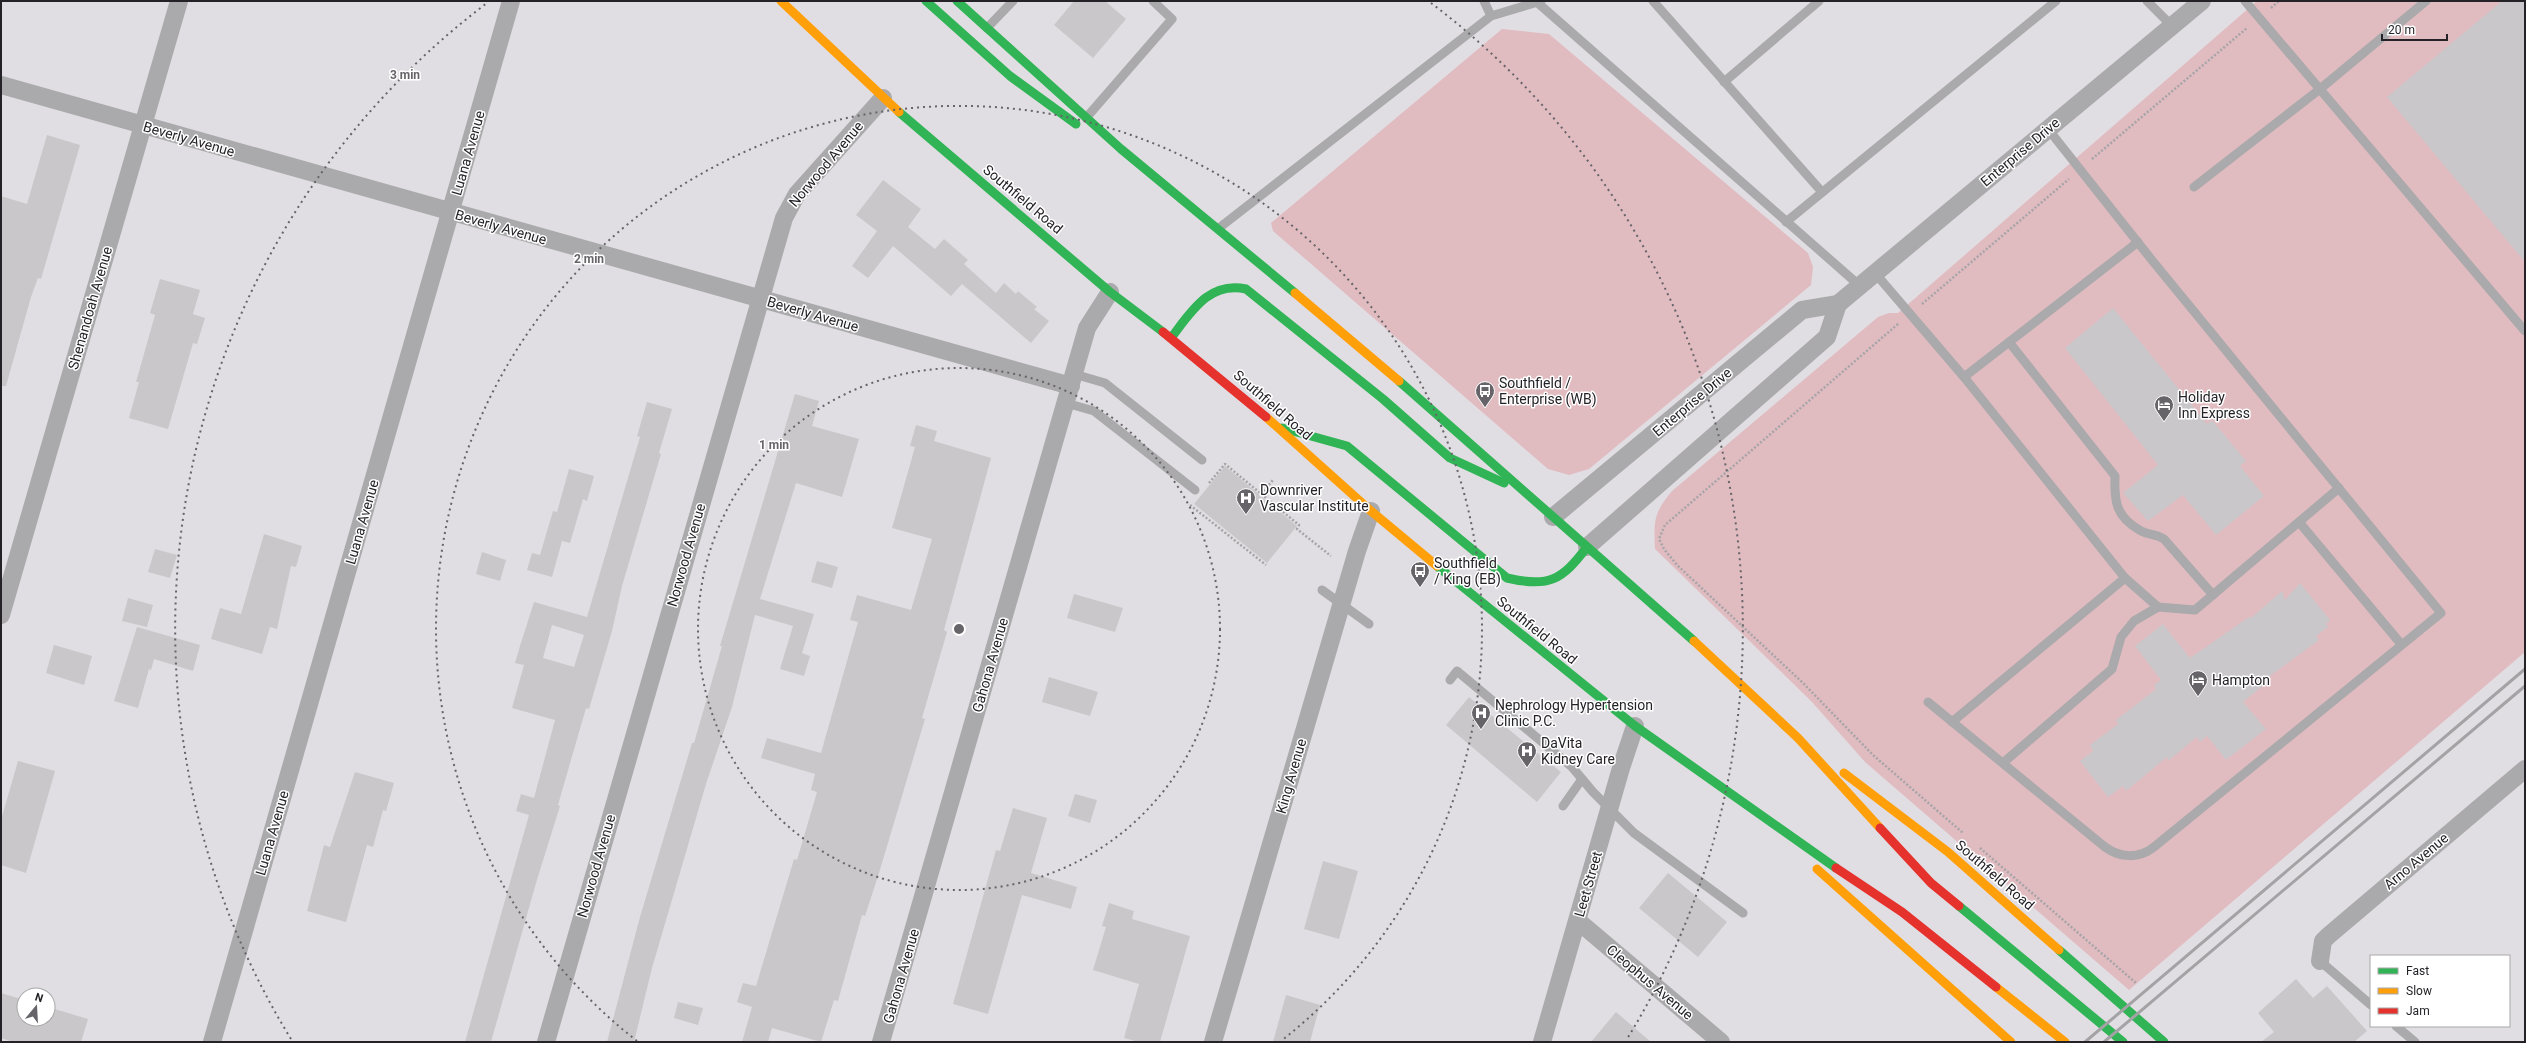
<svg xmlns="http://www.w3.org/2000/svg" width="2526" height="1043" font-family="Roboto,sans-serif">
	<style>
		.green { fill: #e0bcc1 }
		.building { fill: #cac7ca; fill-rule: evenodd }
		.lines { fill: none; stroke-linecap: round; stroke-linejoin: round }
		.path { stroke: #a6a4a7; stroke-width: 2.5; stroke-dasharray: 2 2; stroke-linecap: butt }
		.lane { stroke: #aaa9ab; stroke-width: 9 }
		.street { stroke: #aaa9ab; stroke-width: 18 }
		.fast { stroke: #30b455; stroke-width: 9 }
		.slow { stroke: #ff9f0a; stroke-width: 9 }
		.jam { stroke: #e5322d; stroke-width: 9 }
		.rail { stroke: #a3a2a4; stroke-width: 3 }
		.ring { fill: none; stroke: #666468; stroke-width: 2; stroke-dasharray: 2 4 }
		.labels { text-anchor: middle; stroke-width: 3; stroke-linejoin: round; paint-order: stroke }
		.street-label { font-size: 14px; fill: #242226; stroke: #fff }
		.poi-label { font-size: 14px; fill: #242226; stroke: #fff; text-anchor: start }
		.centre { fill: #666468; stroke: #fff; stroke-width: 2 }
		.ring-label { font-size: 12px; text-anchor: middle; font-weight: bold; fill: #666468; stroke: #fff; stroke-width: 3; stroke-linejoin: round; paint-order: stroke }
	</style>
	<rect width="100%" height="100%" fill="#e1dee3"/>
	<!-- green -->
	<g class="green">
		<path d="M2257,1H2525V652L2129,990L1865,762L1812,702L1655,549C1654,521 1653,514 1672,491L1878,317L1889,313H1898Z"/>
		<path d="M1502,29L1549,34L1808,253L1813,267L1811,285L1589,469L1569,475L1548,469L1273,231L1271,223Z"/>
	</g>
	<!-- building -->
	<g class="building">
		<path d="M1074,1H1105L1126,19L1093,58L1054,25Z"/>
		<path d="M2502,1H2525V262L2387,97Z"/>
		<path d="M47,135L80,145L41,279L38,278L31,297L6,386H1V196L27,204Z"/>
		<path d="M883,180L921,209L908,227L935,249L944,239L968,260L964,264L996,293L1004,283L1016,294L1018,291L1037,307L1034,309L1049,321L1031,343L962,284L951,296L893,246L868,278L852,266L877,231L856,215Z"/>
		<path d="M160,279L200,290L193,314L205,318L197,344L193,343L168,429L129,418L139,382H136L155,315L150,313Z"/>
		<path d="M2113,308L2207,424L2212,420L2246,461L2240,466L2264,496L2216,535L2183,495L2148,521L2123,493L2158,465L2065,348Z"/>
		<path d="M795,394L819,401L812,426L859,439L842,497L796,483L760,599L814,614L802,653L810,656L804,676L780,669L793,626L755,615L732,707L706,784L652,968L634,1042H607L640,917L692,743H694L722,646H720Z"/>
		<path d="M647,402L672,409L659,453L661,454L622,586L612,631L589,709L586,708L558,805L560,806L536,883L491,1042H465L529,815L516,811L521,794L534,798L555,720L512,708L524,665L515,663L520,646L534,602L587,617L640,437L637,436ZM552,625L584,635L574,667L543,658Z"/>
		<path d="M916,425L937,431L934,441L991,458L944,630L947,632L922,718L925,719L879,873L865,916L862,915L838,1001L834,1000L821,1042L772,1028L768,1042H742L752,1007L737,1002L743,983L756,986L794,859L797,860L817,792L811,790L815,774L761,758L767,738L821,753L858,622L850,620L857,595L911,610L932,539L892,528L915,447L910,446Z"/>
		<path d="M1225,466L1297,526L1267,563L1194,504Z"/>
		<path d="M569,469L594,476L587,501L583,499L570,543L562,541L552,577L527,570L532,553L540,555L553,511L557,512Z"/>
		<path d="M264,534L302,546L296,567L291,566L277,629L270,627L262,654L211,639L220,608L241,614Z"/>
		<path d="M155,549L177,555L170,578L148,572Z"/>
		<path d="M482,552L506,560L500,581L476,574Z"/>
		<path d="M817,561L838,567L832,588L811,582Z"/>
		<path d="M2300,583L2330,620L2326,624L2328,627L2316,636L2319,640L2262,682L2264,685L2243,702L2266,729L2226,760L2207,736L2200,742L2197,737L2168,761L2167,757L2126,791L2123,786L2108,797L2080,761L2093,751L2090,745L2118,724L2116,720L2156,689L2154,685L2161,680L2135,646L2163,624L2190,658L2249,617L2251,618L2282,591L2285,600Z"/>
		<path d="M1074,594L1123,608L1115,632L1067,618Z"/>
		<path d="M128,598L153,605L147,627L122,621Z"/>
		<path d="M137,627L200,645L193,671L154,659L151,670L149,669L138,708L114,701Z"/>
		<path d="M54,645L92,656L84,685L46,673Z"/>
		<path d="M1049,677L1098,692L1090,716L1042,702Z"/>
		<path d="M1469,697L1561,772L1537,802L1446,725Z"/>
		<path d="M18,761L55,771L26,873L1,865V820Z"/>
		<path d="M355,772L394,783L386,811L383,810L373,847L367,845L346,922L307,911L324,845L330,847Z"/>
		<path d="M1075,794L1097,800L1090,823L1068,816Z"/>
		<path d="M1013,808L1047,818L1031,873L1077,887L1071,909L1022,895L988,1014L953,1004L996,850L1000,851Z"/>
		<path d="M1323,861L1358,871L1339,939L1304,929Z"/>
		<path d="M1668,873L1727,922L1698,957L1639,908Z"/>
		<path d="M1109,903L1134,911L1132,919L1190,936L1160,1042H1139L1124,1038L1139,984L1093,970L1106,927L1102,926Z"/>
		<path d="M2296,979L2313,998L2327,986L2367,1031L2354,1042H2261L2274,1032L2258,1013Z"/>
		<path d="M1,993L24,1000V1019H48V1007L88,1019L81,1042H13L1,1038Z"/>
		<path d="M1286,995L1320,1005L1310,1042H1273Z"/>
		<path d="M678,1002L703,1008L698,1025L674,1018Z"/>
		<path d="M1616,1012L1651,1042H1591Z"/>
	</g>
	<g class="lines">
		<!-- path -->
		<g class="path">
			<path d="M2271,8L2279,1"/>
			<path d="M2092,159L2247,28"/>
			<path d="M1922,304L2069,179"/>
			<path d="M1898,324L1665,525L1659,539L1664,549L1677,565L1803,683L1873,755L1963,833"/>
			<path d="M1209,483L1225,464L1299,525L1297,529L1331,556"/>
			<path d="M1261,494L1273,480"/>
			<path d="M1190,505L1266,565"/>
			<path d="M1980,848L2136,983"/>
		</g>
		<!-- lane -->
		<g class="lane">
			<path d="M1484,1L1491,16"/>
			<path d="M1653,1L1822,192"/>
			<path d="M2147,1L2172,26"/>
			<path d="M2245,1L2525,331"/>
			<path d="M1538,3L1860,286"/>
			<path d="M987,28L1013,1"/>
			<path d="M1724,82L1819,1"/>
			<path d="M1086,118L1172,19L1153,1"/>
			<path d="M2194,187L2320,89L2426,1"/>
			<path d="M1786,222L2056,1"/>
			<path d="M1219,228L1491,16L1541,1"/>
			<path d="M1875,273L1964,377L2125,578L2158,607"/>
			<path d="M2009,342L2115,476C2114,502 2116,517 2141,531C2149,535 2156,534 2164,539L2213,595"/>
			<path d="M1074,374L1105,383L1202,460"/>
			<path d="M1964,377L2138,242"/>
			<path d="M1066,403L1094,411L1195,490"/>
			<path d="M2299,522L2401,644"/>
			<path d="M1322,590L1369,624"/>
			<path d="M1450,680L1457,671L1572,767L1593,792L1634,833L1743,913"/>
			<path d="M1928,702L2105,847C2120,858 2139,859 2154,847L2441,613L2151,259L2048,129"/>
			<path d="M1952,722L2125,578"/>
			<path d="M2003,763L2112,669L2121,637L2134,621L2158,607L2195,610L2339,488"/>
			<path d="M1563,806L1582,779"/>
			<path d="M2320,961L2371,1005"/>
			<path d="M2396,1026L2415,1042"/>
		</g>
		<!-- street -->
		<g class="street">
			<path d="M1,85L1071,386"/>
			<path d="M1553,517L1802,310L1838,304L2202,1"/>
			<path d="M1587,547L1827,337L1838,304"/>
			<path d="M1,615L179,1"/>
			<path d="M1578,921L1721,1042"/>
			<path d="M2320,961L2323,941L2328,936L2525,769"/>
			<path d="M212,1042L511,1"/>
			<path d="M546,1042L784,218L797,194L883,98"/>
			<path d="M881,1042L1087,328L1110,292"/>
			<path d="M1213,1042L1357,551L1371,511"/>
			<path d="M1542,1042L1621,768L1635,726"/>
		</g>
		<!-- fast -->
		<g class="fast">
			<path d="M926,1L1010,76L1076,124"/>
			<path d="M957,1L1121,149L1295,293"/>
			<path d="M899,112L1110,292L1163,332"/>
			<path d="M1171,338C1191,312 1209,281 1246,289L1383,399L1450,458L1504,483"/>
			<path d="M1399,381L1694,641"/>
			<path d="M1282,428L1347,446L1507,578C1549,588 1562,580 1587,547"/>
			<path d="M1437,566L1635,726L1836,868"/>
			<path d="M1959,906L2123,1042"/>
			<path d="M2059,950L2164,1042"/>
		</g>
		<!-- slow -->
		<g class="slow">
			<path d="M781,1L899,112"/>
			<path d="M1295,293L1399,381"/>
			<path d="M1266,417L1371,511L1437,566"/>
			<path d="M1694,641L1798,738L1880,828"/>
			<path d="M1844,773L1948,852L2059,950"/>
			<path d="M1817,869L2011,1042"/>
			<path d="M1996,987L2065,1042"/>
		</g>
		<!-- jam -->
		<g class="jam">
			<path d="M1163,332L1266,417"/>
			<path d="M1880,828L1931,883L1959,906"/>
			<path d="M1836,868L1902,912L1996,987"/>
		</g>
		<!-- rail -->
		<g class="rail">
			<path d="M2085,1042L2525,669"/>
			<path d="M2104,1042L2525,686"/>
		</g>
	</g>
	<!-- distance rings -->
	<g class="ring">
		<circle cx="959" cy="629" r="261"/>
		<path d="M637 1041A523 523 0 1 1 1281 1041"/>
		<path d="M291 1039A784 784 0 0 1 487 3M1431 3A784 784 0 0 1 1627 1039"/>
	</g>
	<!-- icons -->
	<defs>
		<g id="bus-pin" transform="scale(1)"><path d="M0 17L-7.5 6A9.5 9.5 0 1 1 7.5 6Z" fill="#666468" stroke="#fff"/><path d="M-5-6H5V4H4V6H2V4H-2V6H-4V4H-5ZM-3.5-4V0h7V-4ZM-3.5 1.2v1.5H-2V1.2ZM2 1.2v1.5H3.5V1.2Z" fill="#fff"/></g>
		<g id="hotel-pin" transform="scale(1)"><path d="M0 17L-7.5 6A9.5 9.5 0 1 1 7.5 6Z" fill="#666468" stroke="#fff"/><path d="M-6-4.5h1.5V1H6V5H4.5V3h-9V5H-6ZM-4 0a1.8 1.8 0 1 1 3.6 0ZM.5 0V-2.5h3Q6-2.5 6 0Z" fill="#fff"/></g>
		<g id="hospital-pin" transform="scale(1)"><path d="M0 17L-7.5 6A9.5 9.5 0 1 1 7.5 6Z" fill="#666468" stroke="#fff"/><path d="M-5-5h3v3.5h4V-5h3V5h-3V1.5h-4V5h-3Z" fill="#fff"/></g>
	</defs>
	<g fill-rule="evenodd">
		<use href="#bus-pin" x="1485" y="391"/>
		<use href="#hotel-pin" x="2164" y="405"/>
		<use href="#hospital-pin" x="1246" y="498"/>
		<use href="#bus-pin" x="1420" y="571"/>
		<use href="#hotel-pin" x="2198" y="680"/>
		<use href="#hospital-pin" x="1481" y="713"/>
		<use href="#hospital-pin" x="1527" y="751"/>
	</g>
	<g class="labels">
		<!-- street labels -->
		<g class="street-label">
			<text transform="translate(189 139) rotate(16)" y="5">Beverly Avenue</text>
			<text transform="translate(2020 152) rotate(-40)" y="5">Enterprise Drive</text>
			<text transform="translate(468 153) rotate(-74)" y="5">Luana Avenue</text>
			<text transform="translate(826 164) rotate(-50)" y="5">Norwood Avenue</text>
			<text transform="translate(1023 199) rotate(40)" y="5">Southfield Road</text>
			<text transform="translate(501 227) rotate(16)" y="5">Beverly Avenue</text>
			<text transform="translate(90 308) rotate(-74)" y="5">Shenandoah Avenue</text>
			<text transform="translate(813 314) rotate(16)" y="5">Beverly Avenue</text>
			<text transform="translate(1692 402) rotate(-40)" y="5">Enterprise Drive</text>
			<text transform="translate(1273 405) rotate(41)" y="5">Southfield Road</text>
			<text transform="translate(362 522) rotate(-74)" y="5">Luana Avenue</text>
			<text transform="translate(686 555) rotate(-74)" y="5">Norwood Avenue</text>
			<text transform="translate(1537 630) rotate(39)" y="5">Southfield Road</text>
			<text transform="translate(990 665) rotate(-74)" y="5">Gahona Avenue</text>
			<text transform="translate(1291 776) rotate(-74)" y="5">King Avenue</text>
			<text transform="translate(272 833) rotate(-74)" y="5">Luana Avenue</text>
			<text transform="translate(2416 861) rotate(-40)" y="5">Arno Avenue</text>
			<text transform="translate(596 866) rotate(-74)" y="5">Norwood Avenue</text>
			<text transform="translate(1995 875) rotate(41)" y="5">Southfield Road</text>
			<text transform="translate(1588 884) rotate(-74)" y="5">Leet Street</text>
			<text transform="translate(901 976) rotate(-74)" y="5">Gahona Avenue</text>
			<text transform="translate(1650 982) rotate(40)" y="5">Cleophus Avenue</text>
		</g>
		<!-- poi labels -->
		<g class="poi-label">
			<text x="1499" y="388">Southfield /<tspan x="1499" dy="16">Enterprise (WB)</tspan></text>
			<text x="2178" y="402">Holiday<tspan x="2178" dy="16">Inn Express</tspan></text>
			<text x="1260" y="495">Downriver<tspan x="1260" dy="16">Vascular Institute</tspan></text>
			<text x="1434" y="568">Southfield<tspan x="1434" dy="16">/ King (EB)</tspan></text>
			<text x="2212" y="685">Hampton</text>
			<text x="1495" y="710">Nephrology Hypertension<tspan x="1495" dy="16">Clinic P.C.</tspan></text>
			<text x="1541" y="748">DaVita<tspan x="1541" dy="16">Kidney Care</tspan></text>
		</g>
	</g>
	<circle cx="959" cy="629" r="6" class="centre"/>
	<g class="ring-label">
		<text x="405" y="79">3 min</text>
		<text x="589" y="263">2 min</text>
		<text x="774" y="449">1 min</text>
	</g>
	<!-- border -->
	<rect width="2526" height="1043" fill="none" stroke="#242226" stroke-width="4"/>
	<!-- legend -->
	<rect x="2370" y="955" width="140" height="72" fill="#ffffff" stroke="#a7a7a8"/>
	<rect x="2378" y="968" width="20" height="6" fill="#30b455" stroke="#a7a7a8"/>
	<text x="2406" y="975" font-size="12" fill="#242226">Fast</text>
	<rect x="2378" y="988" width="20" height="6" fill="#ff9f0a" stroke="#a7a7a8"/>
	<text x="2406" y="995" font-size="12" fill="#242226">Slow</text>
	<rect x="2378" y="1008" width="20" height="6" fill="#e5322d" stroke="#a7a7a8"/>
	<text x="2406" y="1015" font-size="12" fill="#242226">Jam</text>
	<!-- north arrow -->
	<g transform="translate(36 1007) rotate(18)"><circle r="19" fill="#ffffff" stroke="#a7a7a8"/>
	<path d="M0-3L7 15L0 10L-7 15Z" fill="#666468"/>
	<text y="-6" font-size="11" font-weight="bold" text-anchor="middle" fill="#242226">N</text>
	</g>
	<!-- scale -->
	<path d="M2382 34v6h65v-6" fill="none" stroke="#242226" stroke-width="2"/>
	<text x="2388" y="34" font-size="12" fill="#242226" stroke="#ffffff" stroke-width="3" paint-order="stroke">20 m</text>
</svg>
